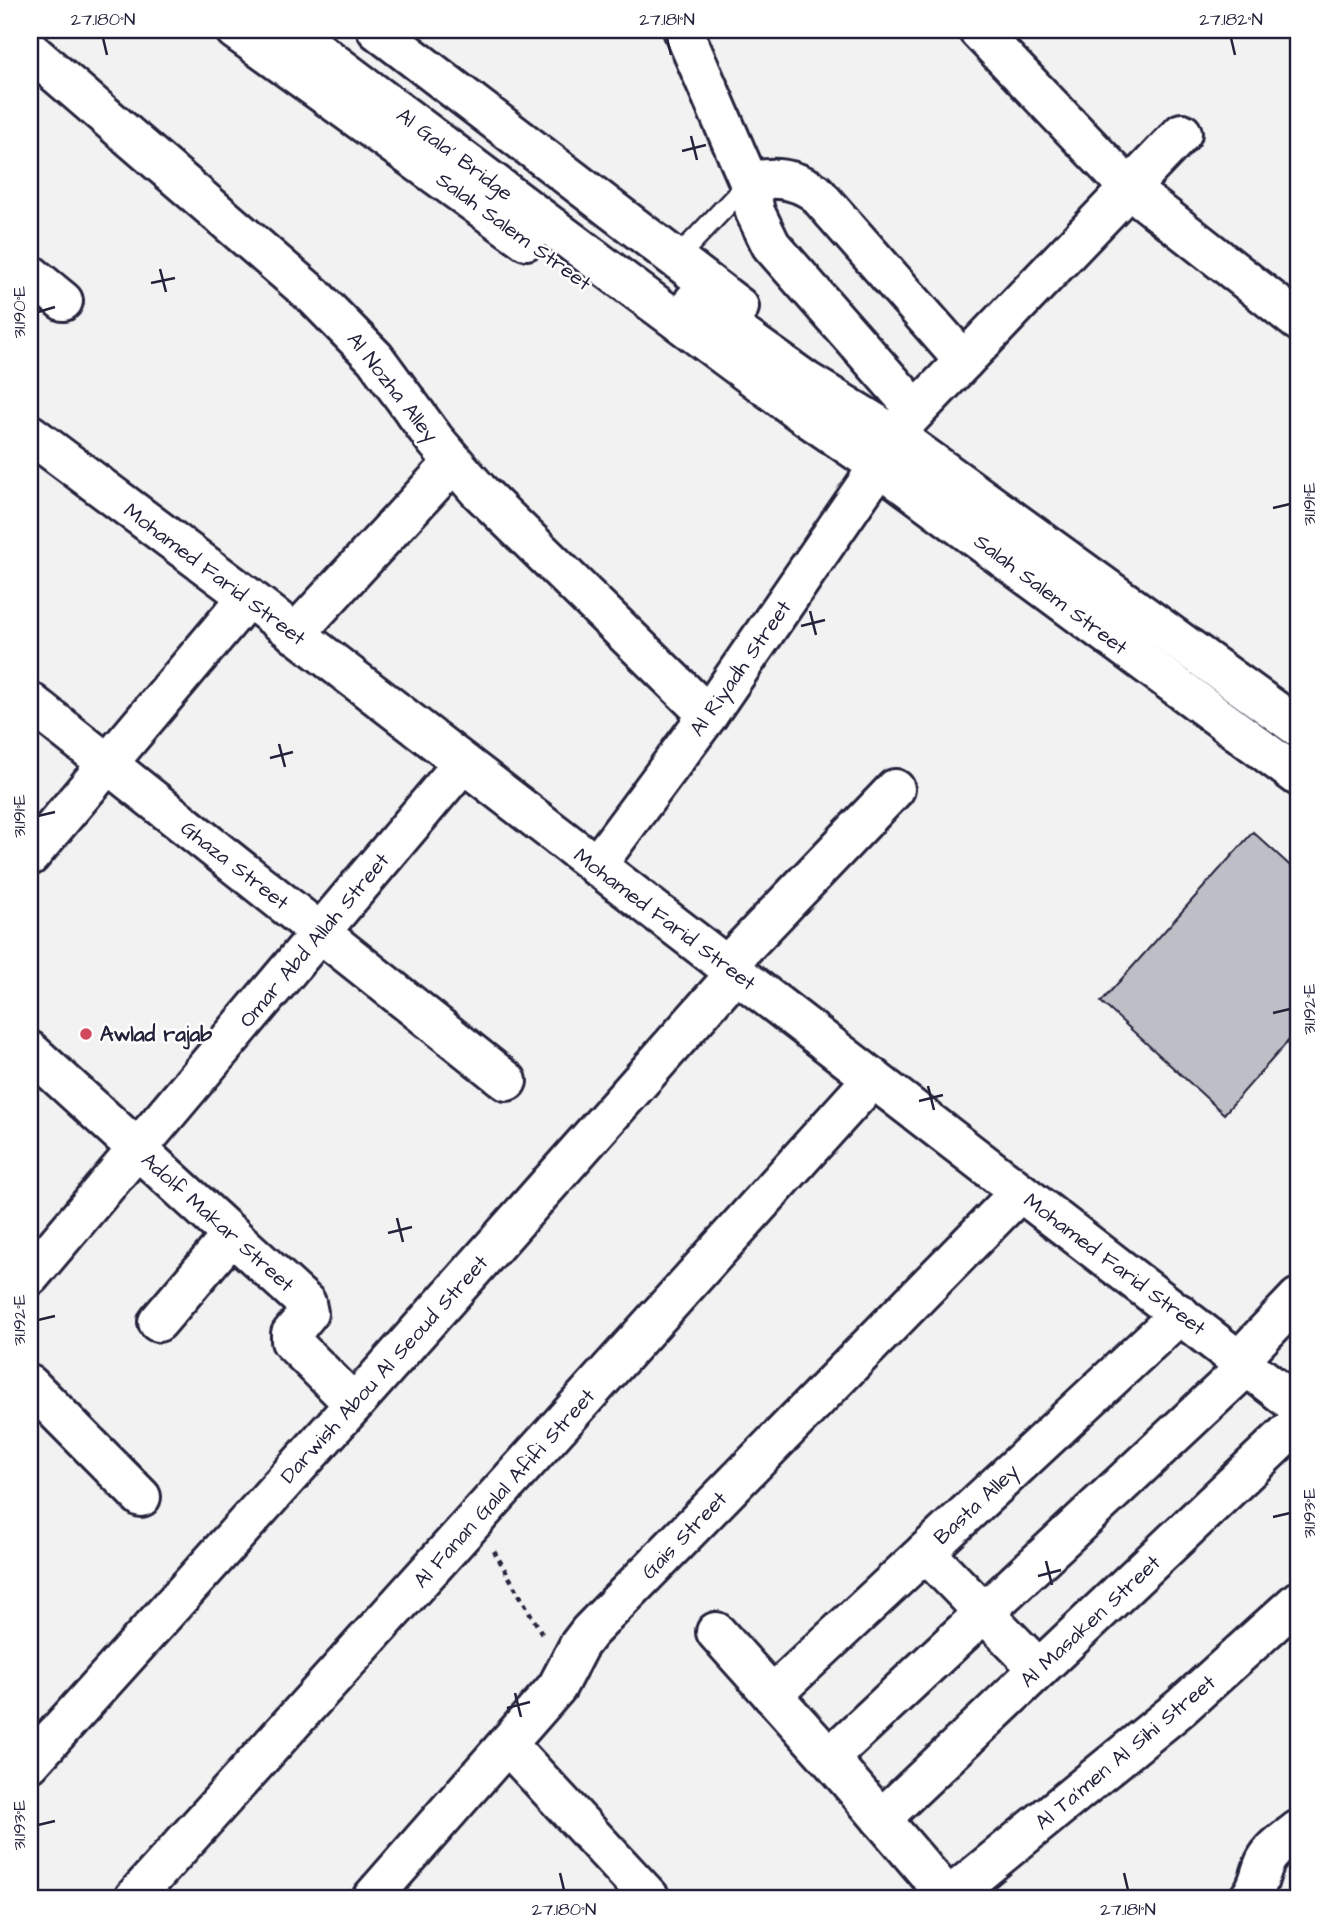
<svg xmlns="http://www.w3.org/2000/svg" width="1328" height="1928" font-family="'Architects Daughter',sans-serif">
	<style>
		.building { fill: #bebec6; stroke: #22223b; stroke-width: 2 }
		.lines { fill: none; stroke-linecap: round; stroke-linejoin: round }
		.service-casing { stroke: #22223b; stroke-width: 24 }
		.minor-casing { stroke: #22223b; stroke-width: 44 }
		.tertiary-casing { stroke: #22223b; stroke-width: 44 }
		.path { stroke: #22223b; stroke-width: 4.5; stroke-dasharray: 5 5; stroke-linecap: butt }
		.service { stroke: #fff; stroke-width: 19 }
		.minor { stroke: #fff; stroke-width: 38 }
		.tertiary { stroke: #fff; stroke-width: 38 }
		.ticks { fill: none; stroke: #22223b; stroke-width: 2.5 }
		.poi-dot { fill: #d1495b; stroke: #fff; stroke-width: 2.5 }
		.labels { text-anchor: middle; stroke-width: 5; stroke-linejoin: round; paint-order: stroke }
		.street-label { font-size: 21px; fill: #22223b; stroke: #fff }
		.poi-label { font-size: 21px; font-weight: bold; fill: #22223b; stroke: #fff; text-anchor: start }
		.neatline { fill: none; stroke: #22223b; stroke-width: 2.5 }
		.ticks-label { font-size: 18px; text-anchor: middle; fill: #22223b }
	</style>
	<rect width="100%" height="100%" fill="#f2f2f3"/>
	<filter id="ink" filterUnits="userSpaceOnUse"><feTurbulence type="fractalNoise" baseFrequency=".0143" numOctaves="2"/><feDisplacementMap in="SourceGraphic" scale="14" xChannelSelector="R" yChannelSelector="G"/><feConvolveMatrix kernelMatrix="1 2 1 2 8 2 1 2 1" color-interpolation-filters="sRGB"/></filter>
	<g filter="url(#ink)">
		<!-- building -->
		<path class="building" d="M1253,832L1298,873V1030L1224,1114L1101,1002Z"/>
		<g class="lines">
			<!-- service casing -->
			<g class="service-casing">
				<path id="service" d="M677,258L749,182"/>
			</g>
			<!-- minor casing -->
			<g class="minor-casing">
				<g id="minor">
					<path d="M978,30L1130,189L1298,321"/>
					<path d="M30,51L314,296L375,358L435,440L478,490L708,715"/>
					<path d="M30,274L63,301"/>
					<path d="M895,433L1182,133"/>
					<path d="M30,434L248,597L1298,1406"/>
					<path d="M295,634L453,463"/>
					<path d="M30,702L507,1081"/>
					<path d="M30,856L248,597"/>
					<path d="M596,866L708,715L879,466"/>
					<path d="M726,966L895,789"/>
					<path d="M30,1051L306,1303L308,1313L291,1334V1341L354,1404"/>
					<path d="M30,1276L463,763"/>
					<path d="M158,1322L232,1235"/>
					<path d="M1239,1360L1298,1298"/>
					<path d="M30,1385L141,1497"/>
					<path d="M925,1552L1039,1669"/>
					<path d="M716,1632L829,1758L949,1898"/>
					<path d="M772,1695L1180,1314"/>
					<path d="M507,1744L650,1898"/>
					<path d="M829,1758L1247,1366"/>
					<path d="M30,1763L354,1404L736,973"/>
					<path d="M881,1819L1298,1423"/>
					<path d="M134,1898L873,1078"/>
					<path d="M372,1898L557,1687L579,1645L589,1632L1020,1192"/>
					<path d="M948,1898L1180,1708L1298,1601"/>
					<path d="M1249,1898C1259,1887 1259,1875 1265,1862C1272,1848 1287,1839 1298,1830"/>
				</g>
			</g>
			<!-- tertiary casing -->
			<g class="tertiary-casing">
				<g id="tertiary">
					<path d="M235,30L526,240"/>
					<path d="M290,30L620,278L803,414L879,466L1298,776"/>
					<path d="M377,30L739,307"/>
					<path d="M683,30L749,182L755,212L771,245L916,410"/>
					<path d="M749,182C774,176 793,178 815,192L964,361"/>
					<path d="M694,301L806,381L893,434L1298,727"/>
				</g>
			</g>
			<!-- path -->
			<path class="path" d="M494,1551L544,1637"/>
			<!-- service -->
			<use href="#service" class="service"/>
			<!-- minor -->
			<use href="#minor" class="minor"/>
			<!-- tertiary -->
			<use href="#tertiary" class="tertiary"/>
		</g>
	</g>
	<!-- ticks -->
	<path class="ticks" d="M103,38L107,55M667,38L671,55M1231,38L1235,55M691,136L697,160M682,151L706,145M160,269L166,292M151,283L175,278M38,312L55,307M1273,508L1290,504M810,611L816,635M801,626L825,620M279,744L285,767M270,758L293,752M38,816L55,812M1273,1013L1290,1009M928,1086L934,1110M919,1101L943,1095M397,1218L403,1242M388,1233L412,1227M38,1320L55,1316M1273,1517L1290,1513M1046,1561L1052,1585M1038,1576L1061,1570M515,1693L521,1717M507,1708L530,1702M38,1825L55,1821M560,1873L564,1890M1124,1873L1128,1890"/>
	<!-- markers -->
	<circle class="poi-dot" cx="86" cy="1034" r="7"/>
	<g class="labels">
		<!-- street labels -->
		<g class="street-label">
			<text transform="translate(455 154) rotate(37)" y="7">Al Gala' Bridge</text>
			<text transform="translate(514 231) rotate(36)" y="7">Salah Salem Street</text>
			<text transform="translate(393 387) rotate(52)" y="7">Al Nozha Alley</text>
			<text transform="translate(215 574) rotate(37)" y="7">Mohamed Farid Street</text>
			<text transform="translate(1051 594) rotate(37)" y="7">Salah Salem Street</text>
			<text transform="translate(740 668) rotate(-55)" y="7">Al Riyadh Street</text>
			<text transform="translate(235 865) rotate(38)" y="7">Ghaza Street</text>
			<text transform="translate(665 919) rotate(37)" y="7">Mohamed Farid Street</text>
			<text transform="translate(314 940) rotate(-50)" y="7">Omar Abd Allah Street</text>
			<text transform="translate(218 1222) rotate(42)" y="7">Adolf Makar Street</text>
			<text transform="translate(1115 1264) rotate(37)" y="7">Mohamed Farid Street</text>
			<text transform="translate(384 1369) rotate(-48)" y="7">Darwish Abou Al Seoud Street</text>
			<text transform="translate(504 1488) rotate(-48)" y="7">Al Fanan Galal Afifi Street</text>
			<text transform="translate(976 1504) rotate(-43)" y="7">Basta Alley</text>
			<text transform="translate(684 1535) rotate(-46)" y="7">Gais Street</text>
			<text transform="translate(1090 1621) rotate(-43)" y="7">Al Masaken Street</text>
			<text transform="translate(1125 1752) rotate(-40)" y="7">Al Ta'men Al Sihi Street</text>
		</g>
		<!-- poi labels -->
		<g class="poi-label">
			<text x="100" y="1041">Awlad rajab</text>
		</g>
	</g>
	<!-- margin -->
	<rect width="1328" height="1928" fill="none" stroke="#fff" stroke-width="77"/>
	<rect x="38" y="38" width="1252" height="1852" class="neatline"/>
	<g class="ticks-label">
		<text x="103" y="25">27.180°N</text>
		<text x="667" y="25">27.181°N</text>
		<text x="1231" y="25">27.182°N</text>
		<text transform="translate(19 312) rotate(-90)" y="6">31.190°E</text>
		<text transform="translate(1309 504) rotate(-90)" y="6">31.191°E</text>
		<text transform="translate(19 816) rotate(-90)" y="6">31.191°E</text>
		<text transform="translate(1309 1009) rotate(-90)" y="6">31.192°E</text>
		<text transform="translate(19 1320) rotate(-90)" y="6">31.192°E</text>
		<text transform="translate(1309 1513) rotate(-90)" y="6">31.193°E</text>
		<text transform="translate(19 1825) rotate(-90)" y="6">31.193°E</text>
		<text x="564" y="1915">27.180°N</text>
		<text x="1128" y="1915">27.181°N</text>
	</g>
</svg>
